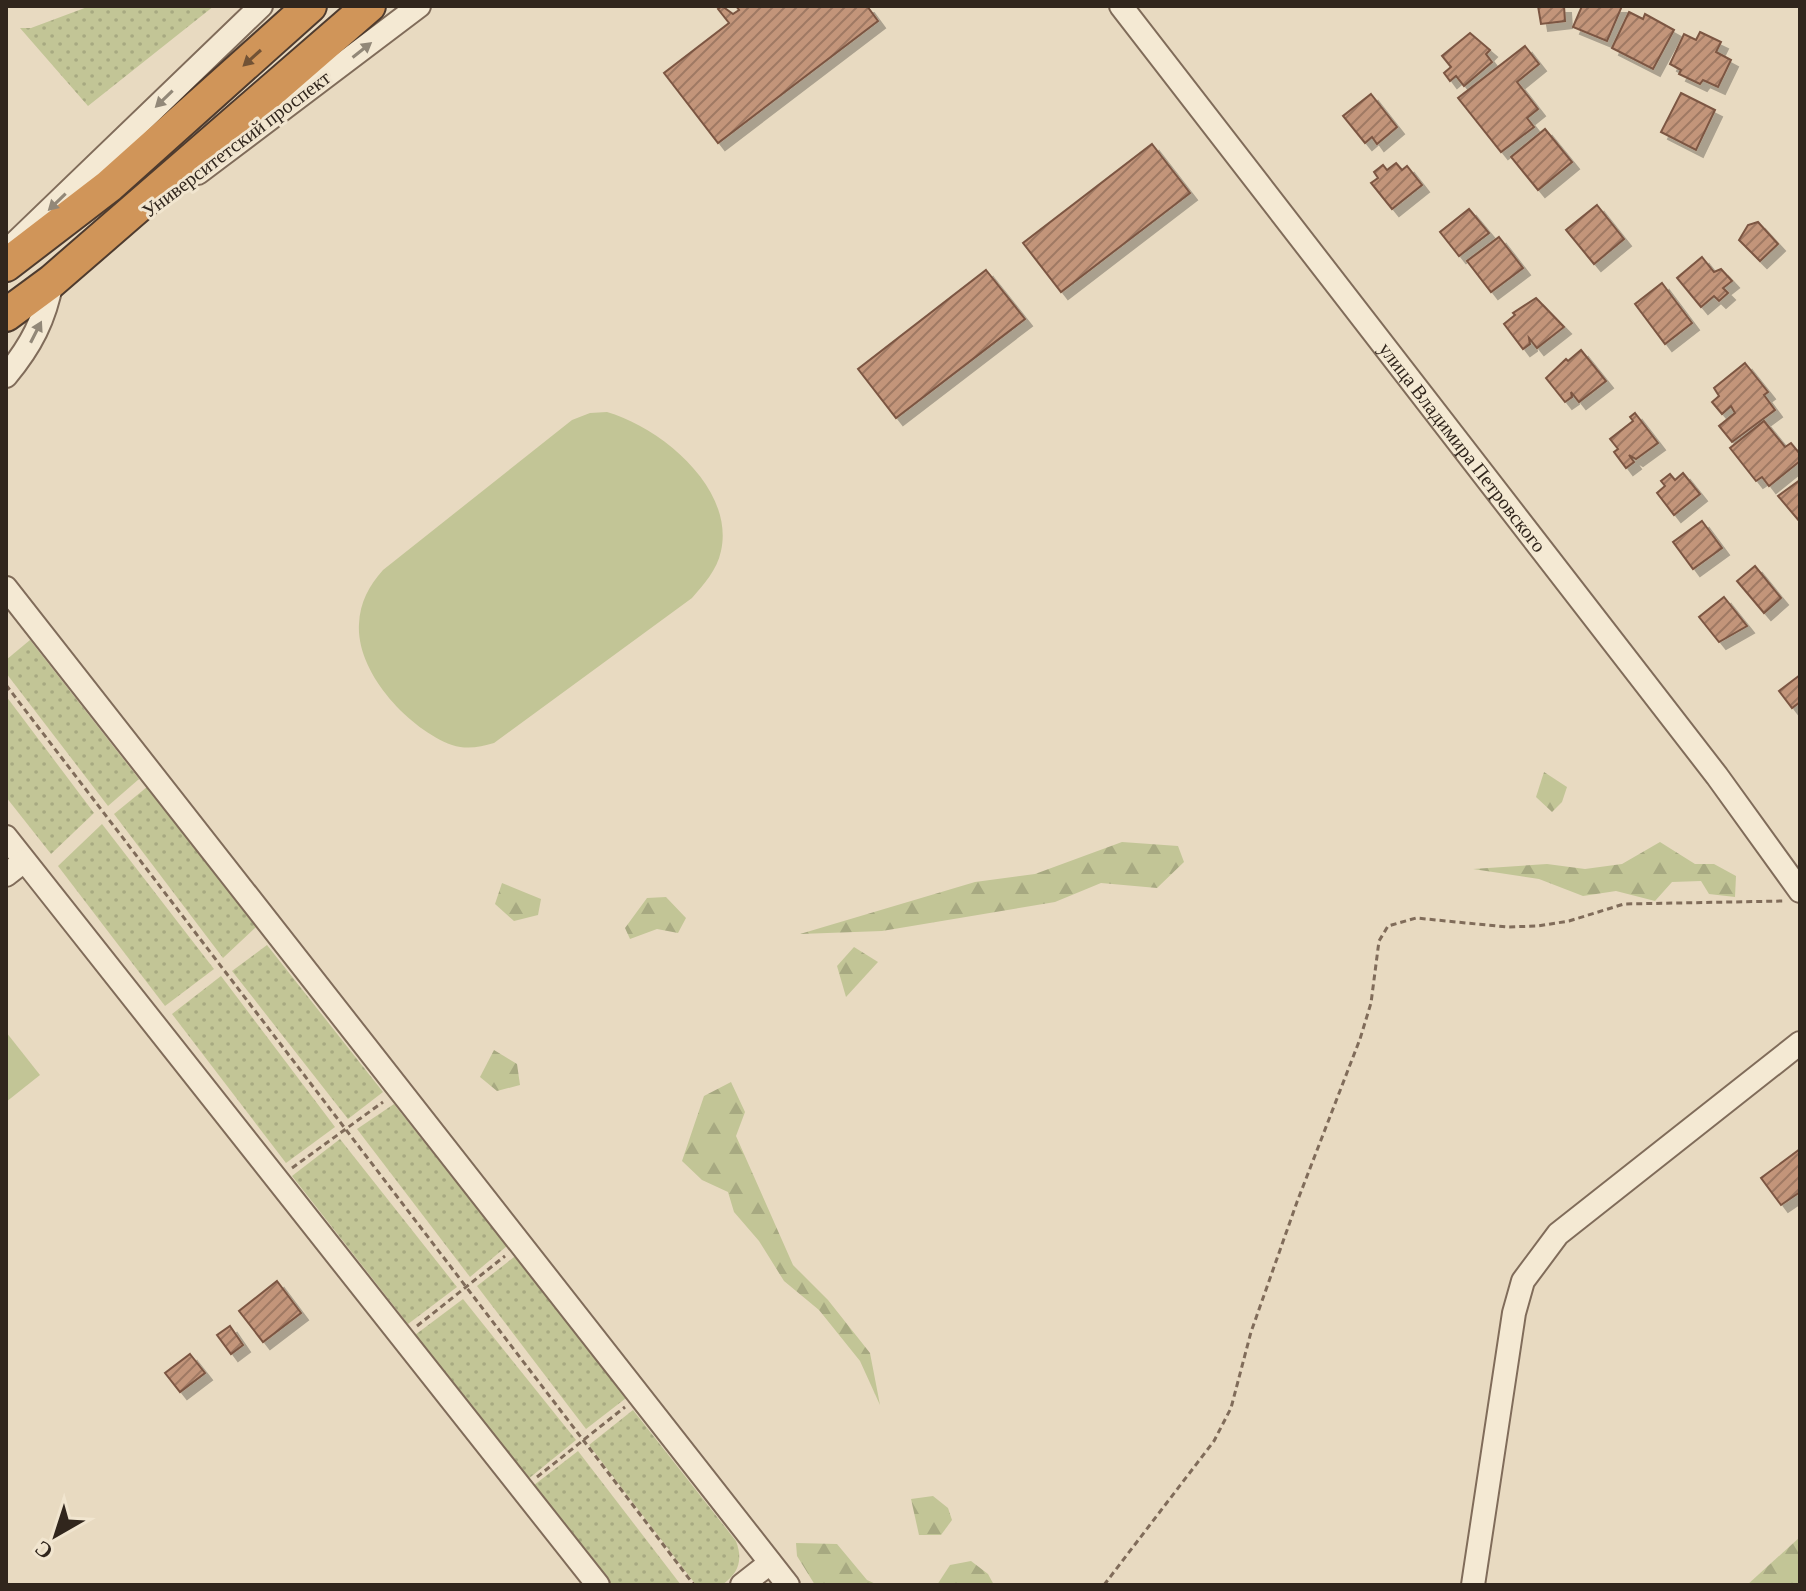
<svg xmlns="http://www.w3.org/2000/svg" width="1806" height="1591" font-family="'Crimson Pro',serif">
	<style>
		.grass { fill: url(#grass-dots) }
		.forest { fill: url(#forest-firs) }
		.garden { fill: #c2c596 }
		.building { fill: url(#building-hatch); stroke: #7c5643; stroke-width: 2; filter: url(#shadow) }
		.lines { fill: none; stroke-linecap: round; stroke-linejoin: round }
		.minor-casing { stroke: #806c5a; stroke-width: 26 }
		.highway-casing { stroke: #4e3b2e; stroke-width: 36 }
		.path { stroke: #806c5a; stroke-width: 3; stroke-dasharray: 6 4; stroke-linecap: butt }
		.minor { stroke: #f4e9d3; stroke-width: 22 }
		.highway { stroke: #d09559; stroke-width: 32 }
		.oneway { fill: #928878 }
		.oneway2 { fill: #715235 }
		.labels { text-anchor: middle; stroke-width: 6; stroke-linejoin: round; paint-order: stroke }
		.street-label { font-size: 20px; fill: #31261d; stroke: #f1e5cf }
	</style>
	<defs>
		<pattern id="grass-dots" width="8" height="8" patternUnits="userSpaceOnUse" patternTransform="scale(2)"><rect width="8" height="8" fill="#c2c596"/><path d="M2 2h.1M6 6h.1" fill="none" stroke="#a7a981" stroke-width="1.8" stroke-linecap="round"/></pattern>
		<pattern id="forest-firs" width="22" height="20" patternUnits="userSpaceOnUse" patternTransform="scale(2)"><rect width="22" height="20" fill="#c2c596"/><path d="M5 1l3.5 6h-7zM16 11l3.5 6h-7z" fill="#a7a981"/></pattern>
		<pattern id="building-hatch" width="6" height="6" patternUnits="userSpaceOnUse" patternTransform="scale(2)"><rect width="6" height="6" fill="#c3957a"/><path d="M-1 1l2-2M0 6l6-6M5 7l2-2" fill="none" stroke="#9f7963"/></pattern>
		<filter id="shadow"><feDropShadow dx="7" dy="7" stdDeviation="0" flood-color="#0004"/></filter>
	</defs>
	<rect width="100%" height="100%" fill="#e8dac1"/>
	<!-- grass -->
	<g class="grass">
		<path d="M90,6H214L88,106L20,28H31Z"/>
		<path d="M30,640L139,779L108,806L6,673V660Z"/>
		<path d="M6,696L94,813L51,854L6,797Z"/>
		<path d="M147,787L256,927L223,958L114,814Z"/>
		<path d="M102,824L214,969L165,1006L58,866Z"/>
		<path d="M267,945L383,1092L348,1119L232,971Z"/>
		<path d="M221,976L335,1127L286,1163L172,1014Z"/>
		<path d="M394,1104L507,1246L470,1277L357,1129Z"/>
		<path d="M340,1139L457,1287L408,1324L292,1176Z"/>
		<path d="M518,1254L630,1395L586,1429L477,1286Z"/>
		<path d="M463,1299L576,1440L527,1480L415,1335Z"/>
		<path d="M633,1410L736,1541C743,1560 739,1573 722,1585H696L589,1445Z"/>
		<path d="M578,1451L681,1585H604L529,1489Z"/>
	</g>
	<!-- forest -->
	<g class="forest">
		<path d="M1544,772L1567,787L1562,802L1552,812L1536,797Z"/>
		<path d="M1122,842L1178,846L1184,862L1157,888L1101,883L1055,902L882,931L800,934L975,882L1035,874Z"/>
		<path d="M1660,842L1695,864H1714L1736,876L1735,897L1709,894L1701,881L1672,882L1655,901L1616,891L1583,896L1539,879L1473,869L1547,864L1585,869L1622,864Z"/>
		<path d="M502,883L541,899L538,915L514,921L495,904Z"/>
		<path d="M666,897L686,918L678,933L657,929L630,939L625,928L647,898Z"/>
		<path d="M854,947L878,962L846,997L837,966Z"/>
		<path d="M494,1050L517,1064L520,1085L497,1091L480,1077Z"/>
		<path d="M731,1082L745,1112L736,1136L793,1265L828,1300L870,1353L880,1405L860,1361L819,1310L784,1281L759,1241L734,1212L728,1192L702,1180L682,1161L704,1096Z"/>
		<path d="M933,1496L948,1508L952,1520L941,1535H919L911,1499Z"/>
		<path d="M1800,1537V1585H1747Z"/>
		<path d="M796,1543L837,1544L867,1580L878,1585H815L797,1556Z"/>
		<path d="M971,1561L988,1574L994,1585H937L950,1565Z"/>
	</g>
	<!-- garden -->
	<g class="garden">
		<path d="M607,412C660,427 735,488 721,551C717,570 704,584 692,598L494,743C480,747 467,750 452,745C409,729 356,673 359,624C360,602 369,586 383,570L572,420L590,413Z"/>
		<path d="M6,1032L40,1075L6,1102Z"/>
	</g>
	<!-- building -->
	<g class="building">
		<path d="M722,6L733,14L739,10L736,6H867L878,21L718,143L664,73L729,23L718,9Z"/>
		<path d="M1538,6H1564L1565,21L1541,24Z"/>
		<path d="M1582,6H1622L1607,41L1573,27Z"/>
		<path d="M1629,12L1643,19L1645,14L1674,30L1653,69L1612,48Z"/>
		<path d="M1700,32L1721,42L1716,52L1731,60L1718,87L1703,80L1700,84L1679,74L1681,70L1670,64L1684,34L1696,40Z"/>
		<path d="M1470,33L1490,50L1486,54L1492,62L1464,86L1456,76L1450,81L1444,73L1451,67L1442,56Z"/>
		<path d="M1525,46L1539,64L1517,82L1538,109L1527,118L1534,127L1501,152L1458,98Z"/>
		<path d="M1681,93L1715,110L1696,150L1661,132Z"/>
		<path d="M1371,94L1397,127L1377,144L1372,137L1365,143L1343,116Z"/>
		<path d="M1545,129L1572,162L1538,190L1511,157Z"/>
		<path d="M1152,144L1190,193L1061,292L1023,243Z"/>
		<path d="M1396,163L1402,170L1407,166L1422,185L1392,209L1371,183L1378,178L1374,172L1383,165L1387,170Z"/>
		<path d="M1597,205L1624,239L1594,264L1566,230Z"/>
		<path d="M1469,209L1489,233L1459,256L1440,232Z"/>
		<path d="M1758,222L1778,244L1760,261L1739,240L1748,225Z"/>
		<path d="M1499,237L1523,268L1491,292L1467,261Z"/>
		<path d="M1702,257L1714,272L1721,269L1732,281L1723,288L1728,293L1719,301L1714,296L1701,307L1677,278Z"/>
		<path d="M986,270L1025,319L896,418L858,369Z"/>
		<path d="M1662,283L1692,323L1665,344L1635,304Z"/>
		<path d="M1536,298L1564,327L1537,348L1529,338L1530,344L1523,349L1504,324L1515,315L1513,313Z"/>
		<path d="M1581,350L1606,381L1579,402L1571,392L1572,397L1565,402L1546,378L1566,359L1568,361Z"/>
		<path d="M1745,363L1768,392L1764,395L1775,410L1732,442L1719,426L1735,413L1731,406L1722,414L1712,402L1719,396L1714,388Z"/>
		<path d="M1635,413L1658,443L1636,459L1629,455L1634,462L1626,468L1614,452L1618,449L1610,439L1633,421L1630,417Z"/>
		<path d="M1764,421L1785,447L1791,443L1800,454V461L1769,486L1762,477L1756,481L1730,448Z"/>
		<path d="M1683,473L1700,494L1674,515L1657,493L1665,486L1661,481L1670,474L1675,480Z"/>
		<path d="M1800,480V522L1778,496Z"/>
		<path d="M1702,521L1722,548L1693,569L1673,542Z"/>
		<path d="M1755,566L1781,598L1764,613L1737,581Z"/>
		<path d="M1724,597L1747,626L1719,642L1699,617Z"/>
		<path d="M1800,675V702L1792,708L1779,691Z"/>
		<path d="M1800,1149V1192L1781,1205L1761,1178Z"/>
		<path d="M277,1281L301,1313L263,1342L239,1311Z"/>
		<path d="M230,1326L243,1345L231,1354L217,1335Z"/>
		<path d="M190,1354L205,1373L180,1392L165,1373Z"/>
	</g>
	<g class="lines">
		<!-- minor casing -->
		<g class="minor-casing">
			<g id="minor">
				<path id="s1" d="M1121,6L1717,776L1800,891"/>
				<path d="M198,173L419,6"/>
				<path d="M16,242L261,6"/>
				<path d="M6,376C31,346 45,319 52,281L58,277"/>
				<path d="M6,588L788,1585"/>
				<path d="M6,837L598,1585"/>
				<path d="M6,875L24,861"/>
				<path d="M742,1585L770,1563"/>
				<path d="M1473,1585L1514,1313L1523,1281L1558,1234L1800,1043"/>
			</g>
		</g>
		<!-- highway casing -->
		<g class="highway-casing">
			<g id="highway">
				<path d="M6,265L109,186L310,6"/>
				<path d="M6,315L52,281L369,6"/>
			</g>
		</g>
		<!-- path -->
		<g class="path">
			<path d="M6,685L694,1585"/>
			<path d="M292,1168L383,1102"/>
			<path d="M417,1326L505,1256"/>
			<path d="M537,1477L625,1407"/>
			<path d="M1104,1585L1214,1441L1231,1408L1251,1332L1297,1202L1360,1039L1371,1003L1379,941L1388,926L1416,918L1507,927L1538,926L1569,921L1624,904L1784,901"/>
		</g>
		<!-- minor -->
		<use href="#minor" class="minor"/>
		<!-- highway -->
		<use href="#highway" class="highway"/>
	</g>
	<!-- one-way arrows -->
	<defs><path id="oneway-solid" d="M-6-.8H1V-3.2L6.5 0L1 3.2V.8H-6Z" transform="scale(2)"/></defs>
	<g class="oneway">
		<use href="#oneway-solid" transform="translate(362 50) rotate(-38)"/>
		<use href="#oneway-solid" transform="translate(164 99) rotate(136)"/>
		<use href="#oneway-solid" transform="translate(57 202) rotate(136)"/>
		<use href="#oneway-solid" transform="translate(36 332) rotate(-63)"/>
	</g>
	<use class="oneway2" href="#oneway-solid" transform="translate(252 58) rotate(138)"/>
	<g class="labels">
		<!-- street labels -->
		<g class="street-label">
			<text transform="translate(236 144) rotate(-37)" y="7">Университетский проспект</text>
			<text dy="7" stroke="none"><textPath href="#s1" startOffset="558">улица Владимира Петровского</textPath></text>
		</g>
	</g>
	<!-- border -->
	<rect width="1806" height="1591" fill="none" stroke="#31261d" stroke-width="16"/>
	<!-- north arrow -->
	<g transform="translate(56 1535) rotate(219)" stroke="#f1e5cf" stroke-width="6" paint-order="stroke">
	<path d="M0-6L14 30L0 20L-14 30Z" fill="#31261d"/>
	<text y="-12" font-size="22" font-weight="bold" text-anchor="middle" fill="#31261d">С</text>
	</g>
</svg>
